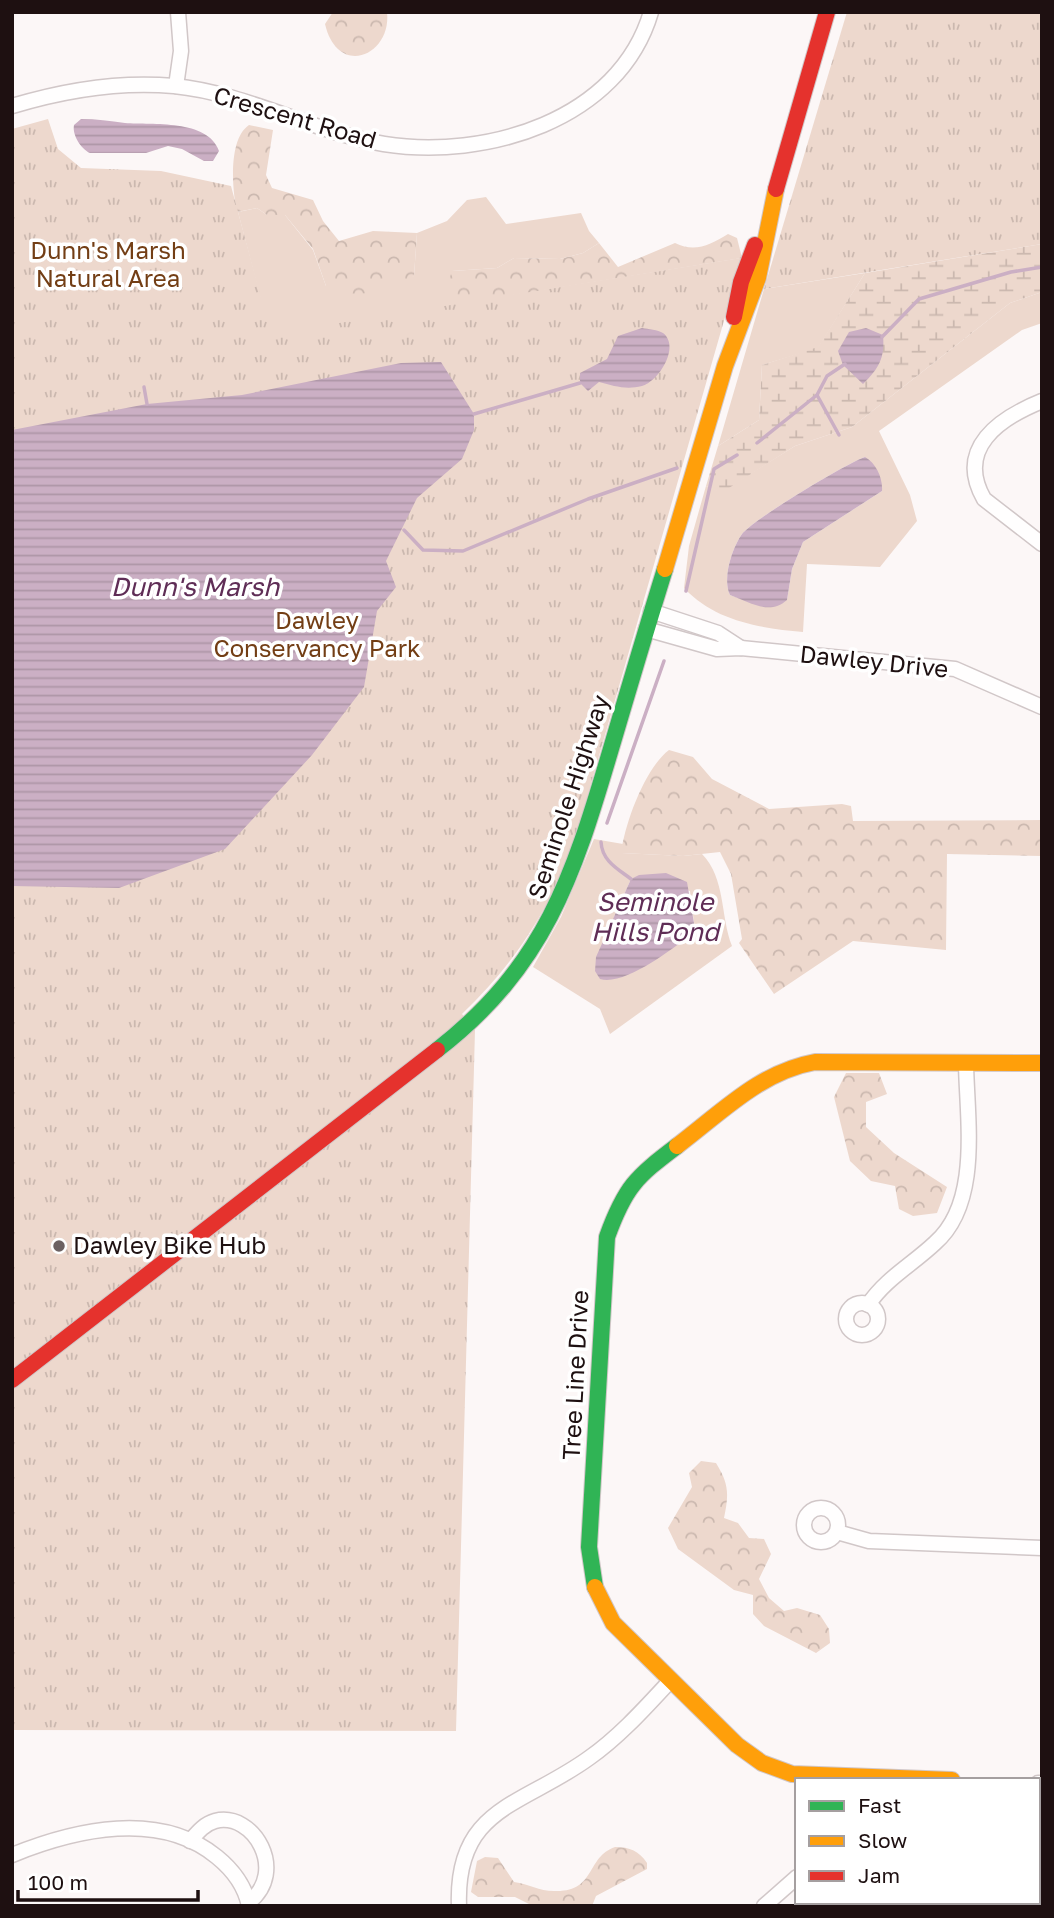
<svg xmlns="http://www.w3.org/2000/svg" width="1054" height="1918" font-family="'Golos Text',sans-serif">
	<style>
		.green { fill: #edd8cd; fill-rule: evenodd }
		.forest { fill: url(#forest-crowns) }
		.wetland { fill: url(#wetland-marsh) }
		.park { fill: url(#park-tufts) }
		.water { fill: url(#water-rules) }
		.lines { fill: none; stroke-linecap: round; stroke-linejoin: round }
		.stream { stroke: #cbafc4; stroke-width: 3.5 }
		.street-casing { stroke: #d1c7c8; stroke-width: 17 }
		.fast-casing { stroke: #d1c7c8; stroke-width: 18 }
		.slow-casing { stroke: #d1c7c8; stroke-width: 18 }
		.jam-casing { stroke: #d1c7c8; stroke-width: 18 }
		.street { stroke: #fffefe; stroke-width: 14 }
		.fast { stroke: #30b455; stroke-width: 16 }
		.slow { stroke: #ff9f0a; stroke-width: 16 }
		.jam { stroke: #e5322d; stroke-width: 16 }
		.poi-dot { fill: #6c6162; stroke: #fff; stroke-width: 2.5 }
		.labels { text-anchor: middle; stroke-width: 7; stroke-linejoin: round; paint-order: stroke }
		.street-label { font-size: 24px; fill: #1e1011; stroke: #fff }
		.park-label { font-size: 24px; fill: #733e15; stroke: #fff }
		.poi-label { font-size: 24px; fill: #1e1011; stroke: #fff; text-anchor: start }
		.water-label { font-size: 26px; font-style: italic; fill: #5f2d56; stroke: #fff }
	</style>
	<defs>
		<pattern id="forest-crowns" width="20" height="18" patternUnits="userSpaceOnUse" patternTransform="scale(1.75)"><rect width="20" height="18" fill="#edd8cd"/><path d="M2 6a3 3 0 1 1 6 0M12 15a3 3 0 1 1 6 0" fill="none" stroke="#cbb8af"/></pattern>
		<pattern id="wetland-marsh" width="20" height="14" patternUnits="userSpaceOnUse" patternTransform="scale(1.75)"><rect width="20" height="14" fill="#edd8cd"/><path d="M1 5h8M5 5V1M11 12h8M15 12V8" fill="none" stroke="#cbb8af"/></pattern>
		<pattern id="park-tufts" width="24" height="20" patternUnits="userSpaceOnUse" patternTransform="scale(1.75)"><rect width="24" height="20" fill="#edd8cd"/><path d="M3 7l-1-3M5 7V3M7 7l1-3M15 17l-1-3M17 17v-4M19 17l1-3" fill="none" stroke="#cbb8af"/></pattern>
		<pattern id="water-rules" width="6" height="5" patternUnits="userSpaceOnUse" patternTransform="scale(1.75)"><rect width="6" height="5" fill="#cbafc4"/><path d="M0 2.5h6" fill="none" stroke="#ae96a7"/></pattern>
	</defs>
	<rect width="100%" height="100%" fill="#fcf7f7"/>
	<!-- green -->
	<g class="green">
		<path d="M486,197L506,224L581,213L589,231L599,243L583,253L560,259L514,258L497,268L452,271V304L742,258L728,308L12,376L270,334L238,212L257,208L267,215H285L313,250L326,286L414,276L417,233L447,221L467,200Z"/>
		<path d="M865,273L818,348L762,365L759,420L718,446L764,289Z"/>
		<path d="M1042,292V323L1022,330L879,431L910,495L917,521L880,567L807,564L803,632C759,628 715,621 684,588L689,546L706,486L721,492L795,446L852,427L1010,303ZM865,457L882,491L803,542L792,569L787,600L747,601L730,595C722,579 732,548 742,534C752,520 847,463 865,457Z"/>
		<path d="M594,839L623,844L622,853L683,856L702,854C726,879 720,915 732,946L610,1034L600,1009L533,967L561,917ZM631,879L690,891L694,923L614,917Z"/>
	</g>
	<!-- forest -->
	<g class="forest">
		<path d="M333,12H387C392,55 338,79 325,24Z"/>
		<path d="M249,125L273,130L266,175L272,188L313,200L323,221L339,241L373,231L417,233L414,276L378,293L337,294L326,286L313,249L285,215H267L257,208L237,212C232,190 228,139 249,125Z"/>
		<path d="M728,234L737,238L742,258L451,305L448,283L452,271L497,268L514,258L560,259L583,253L599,243L618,267L675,243C695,253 710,245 728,234Z"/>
		<path d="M669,750L693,757L712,779L769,809L842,804L851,806L853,821L1042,820V856L947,854L946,950L853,941L774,994L739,943L742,939L731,874L720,852L683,856L621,853C625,823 645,768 669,750Z"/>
		<path d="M846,1073H879L887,1094L866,1102V1127L894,1153L947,1187L937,1213L913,1216L899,1209L895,1186L871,1181L850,1161L834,1097Z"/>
		<path d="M701,1461L716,1463C729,1484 729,1494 724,1518L738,1523L749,1538L764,1539L771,1554L759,1579L769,1598L784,1611L797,1608L820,1615L829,1629L830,1643L816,1653L764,1626L753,1614V1595L734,1590L678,1549L668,1528L692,1487L689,1473Z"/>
		<path d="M615,1847C630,1847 639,1851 647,1863V1869L596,1896L592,1906H533L515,1897H478L471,1892L477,1861L485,1857L498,1858L514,1882C530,1884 540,1892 557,1891C596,1891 586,1857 615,1847Z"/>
	</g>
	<!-- wetland -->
	<path class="wetland" d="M1042,244V292L1010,303L852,427L795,446L721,493L706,486L718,446L759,420L762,365L818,347L865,273Z"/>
	<!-- park -->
	<g class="park">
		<path d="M847,12H1042V244L764,289Z"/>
		<path d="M48,119L58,149L81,168L161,171L231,186L271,334L742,258L574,843C547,913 516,962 462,1014L475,1030L456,1731L12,1730V129Z"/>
	</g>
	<!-- water -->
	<g class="water">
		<path d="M81,119C96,119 110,121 125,123C152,125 208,119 219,151L213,161H204L182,149L168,146L146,153H90C81,149 72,135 74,125Z"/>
		<path d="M642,328C648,329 658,330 663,333C681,347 658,382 642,386C626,390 614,386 599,382L588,391L580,383V373L607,359L618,336Z"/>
		<path d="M866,328L883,335C885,358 879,368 863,384L843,365L838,351L849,332Z"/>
		<path d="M441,362L474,414V430L462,459L417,498L386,561L396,587L377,611L364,687L312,755L225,849L119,888L12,886V430L147,404L242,395L401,363Z"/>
		<path d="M865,457C876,463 883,478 882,491L803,542L792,569L787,600C769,616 750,602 730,595C722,579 732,548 742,534C752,520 847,463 865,457Z"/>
		<path d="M666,873L687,882L694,923L690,936C670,950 625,986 600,979L595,971L596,957L631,879L639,875Z"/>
	</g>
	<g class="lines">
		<!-- stream -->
		<g class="stream">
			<path d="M882,337L919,299L1011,272L1042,267"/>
			<path d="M144,387L147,404"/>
			<path d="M817,395L839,435"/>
			<path d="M474,414L580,383"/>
			<path d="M757,443L817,395L827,376L845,364"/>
			<path d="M404,530L423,550L463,551L588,499L677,468"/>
			<path d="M686,591L714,469L737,455"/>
			<path d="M607,823L664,661"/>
			<path d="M601,842C602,861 618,869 631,879"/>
		</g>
		<!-- street casing -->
		<g class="street-casing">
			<g id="street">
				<path d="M176,86L181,51L178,12"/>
				<path d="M12,106C65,90 119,81 174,86C246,93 313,132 384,144C485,160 619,121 651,12"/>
				<path d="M1042,401C1000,418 955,448 984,499L1042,544"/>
				<path d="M651,611L718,633L741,648"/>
				<path d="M646,629L717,649L741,648L955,669L1042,707"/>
				<circle cx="862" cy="1319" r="16"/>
				<path d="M868,1305C885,1279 913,1264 935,1243C981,1203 967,1120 966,1064"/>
				<circle cx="821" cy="1525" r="17"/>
				<path d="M837,1532L869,1541L1042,1548"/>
				<path d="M1038,1783H1042"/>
				<path d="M190,1841C197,1833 204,1824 215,1821C254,1811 288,1872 249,1902"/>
				<path d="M12,1855C76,1829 160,1810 217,1857C233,1870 245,1886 249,1906"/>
				<path d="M459,1906C455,1807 523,1806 589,1758C619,1737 645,1708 670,1681"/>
				<path d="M764,1906L797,1877"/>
			</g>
		</g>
		<!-- fast casing -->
		<g class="fast-casing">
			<g id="fast">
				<path d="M437,1050C545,966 573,877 610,752C628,691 646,630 665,569"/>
				<path d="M595,1587L589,1547L607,1237C625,1187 636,1177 677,1146"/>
			</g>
		</g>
		<!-- slow casing -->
		<g class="slow-casing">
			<g id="slow">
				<path d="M665,569L725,366L758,278L776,189"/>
				<path d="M677,1146C722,1112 760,1072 815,1062L1042,1063"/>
				<path d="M595,1587L613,1623L737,1745L762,1763L792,1774L952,1780"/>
			</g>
		</g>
		<!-- jam casing -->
		<g class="jam-casing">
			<g id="jam">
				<path d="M776,189L827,12"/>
				<path d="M734,317L741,282L755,245"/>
				<path d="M12,1380L437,1050"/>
			</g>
		</g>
		<!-- street -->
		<use href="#street" class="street"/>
		<!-- fast -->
		<use href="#fast" class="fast"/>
		<!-- slow -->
		<use href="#slow" class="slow"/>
		<!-- jam -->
		<use href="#jam" class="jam"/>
	</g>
	<!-- markers -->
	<circle class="poi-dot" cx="59" cy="1246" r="7"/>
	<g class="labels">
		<!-- street labels -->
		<g class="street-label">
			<text transform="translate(295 118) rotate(16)" y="8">Crescent Road</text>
			<text transform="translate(874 662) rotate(6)" y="8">Dawley Drive</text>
			<text transform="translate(569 797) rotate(-72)" y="8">Seminole Highway</text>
			<text transform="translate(576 1375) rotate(-87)" y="8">Tree Line Drive</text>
		</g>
		<!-- park labels -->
		<g class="park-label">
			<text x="108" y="259">Dunn's Marsh<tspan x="108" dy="28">Natural Area</tspan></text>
			<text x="317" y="629">Dawley<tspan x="317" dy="28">Conservancy Park</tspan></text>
		</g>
		<!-- poi labels -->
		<g class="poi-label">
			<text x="73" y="1254">Dawley Bike Hub</text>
		</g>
		<!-- water labels -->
		<g class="water-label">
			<text x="195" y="596">Dunn's Marsh</text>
			<text x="655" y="911">Seminole<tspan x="655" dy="30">Hills Pond</tspan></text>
		</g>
	</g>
	<!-- border -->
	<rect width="1054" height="1918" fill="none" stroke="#1e1011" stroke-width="28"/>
	<!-- legend -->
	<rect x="795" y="1778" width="245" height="126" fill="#ffffff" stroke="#a59fa0" stroke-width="2"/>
	<rect x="809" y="1801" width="35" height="10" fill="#30b455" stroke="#a59fa0" stroke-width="2"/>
	<text x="858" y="1813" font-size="21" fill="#1e1011">Fast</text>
	<rect x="809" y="1836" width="35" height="10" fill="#ff9f0a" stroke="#a59fa0" stroke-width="2"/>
	<text x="858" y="1848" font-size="21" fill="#1e1011">Slow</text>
	<rect x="809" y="1871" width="35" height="10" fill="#e5322d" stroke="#a59fa0" stroke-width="2"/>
	<text x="858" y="1883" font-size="21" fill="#1e1011">Jam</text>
	<!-- scale -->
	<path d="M18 1890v10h180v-10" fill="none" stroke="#1e1011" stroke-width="3.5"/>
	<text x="28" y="1890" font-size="21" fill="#1e1011" stroke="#ffffff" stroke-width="5" paint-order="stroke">100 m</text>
</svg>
